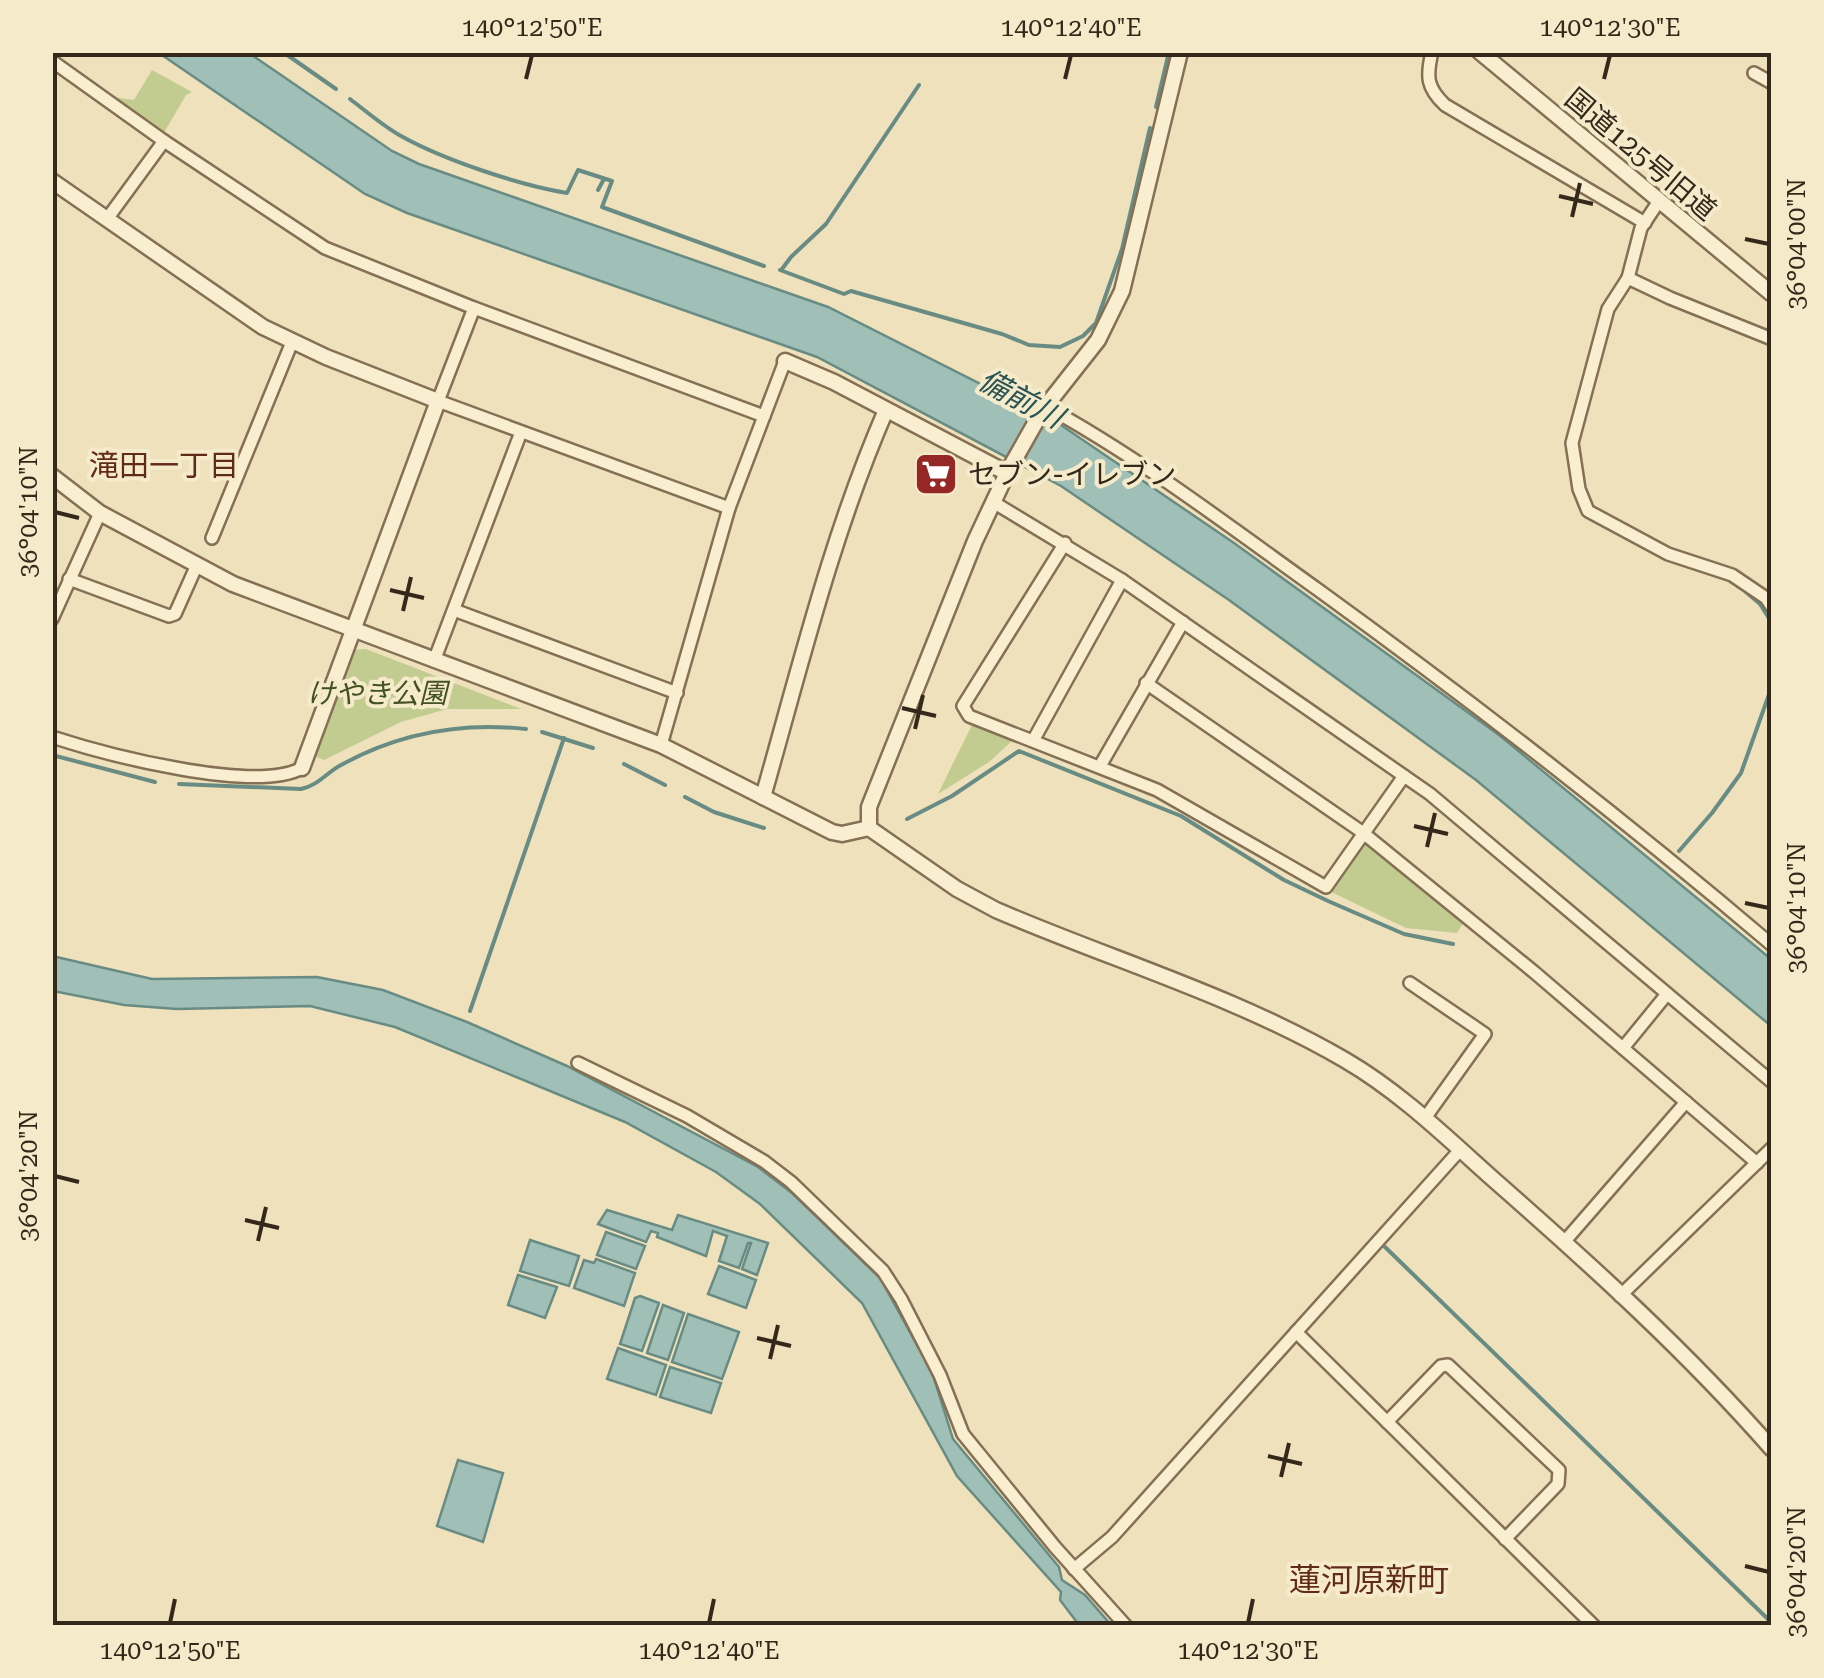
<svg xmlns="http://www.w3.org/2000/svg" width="1824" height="1678" font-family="'Roboto Serif','Noto Sans JP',serif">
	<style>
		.green { fill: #c3cc90 }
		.water { fill: #a0bfb7; stroke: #688c84; stroke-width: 2.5 }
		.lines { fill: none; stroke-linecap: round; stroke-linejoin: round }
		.stream { stroke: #688c84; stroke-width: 4 }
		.minor-casing { stroke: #857055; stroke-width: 16 }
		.tertiary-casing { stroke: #857055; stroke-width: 19 }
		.minor { stroke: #f9eecf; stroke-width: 11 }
		.tertiary { stroke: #f9eecf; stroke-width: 14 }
		.ticks { fill: none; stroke: #34281b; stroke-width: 4 }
		.labels { text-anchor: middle; stroke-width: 8; stroke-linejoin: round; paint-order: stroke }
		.street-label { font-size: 28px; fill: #34281b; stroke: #f5ebcb }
		.poi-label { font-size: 28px; fill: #34281b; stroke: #f5ebcb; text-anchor: start }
		.park-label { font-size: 28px; font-style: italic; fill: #435121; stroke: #f5ebcb }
		.water-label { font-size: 30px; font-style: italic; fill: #295453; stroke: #f5ebcb }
		.neighbourhood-label { font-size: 30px; fill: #612b19; stroke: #f5ebcb }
		.quarter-label { font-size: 32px; fill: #612b19; stroke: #f5ebcb }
		.neatline { fill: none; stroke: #34281b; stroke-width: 4 }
		.ticks-label { font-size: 25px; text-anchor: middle; fill: #34281b }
	</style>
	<rect width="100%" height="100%" fill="#eee1bc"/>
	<!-- green -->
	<g class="green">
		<path d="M152,70L192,92L186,95L162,136L112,97L134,100Z"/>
		<path d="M366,649L521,709H447L401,722L324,760L314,756L353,650Z"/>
		<path d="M972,725L1013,740L989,762L938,794Z"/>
		<path d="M1367,845L1463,923L1457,933L1406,928L1327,890L1360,846Z"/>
	</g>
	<!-- water -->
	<g class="water">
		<path d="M159,53H249L392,151L419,164L828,307L1058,423L1234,543L1499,735L1771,959V1026L1476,780L1229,600L1061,486L817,357L407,213L365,194Z"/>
		<path d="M52,956L152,979L317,977L383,990L467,1022L567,1066L758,1167L792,1193L880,1278L932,1372L953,1439L1059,1567L1062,1580L1085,1595L1111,1625H1079L1060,1600L1061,1592L957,1476L862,1303L760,1204L716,1172L625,1122L395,1027L310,1006L177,1009L124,1005L53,991Z"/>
		<path d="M607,1210L672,1230L678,1215L768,1243L757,1275L742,1269L751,1243H748L739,1268L719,1261L727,1236L713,1231L706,1256L657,1237L658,1233L651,1231L646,1242L598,1224Z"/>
		<path d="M606,1232L645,1246L636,1269L597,1255Z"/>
		<path d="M530,1240L579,1256L569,1286L520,1271Z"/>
		<path d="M596,1259L635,1273L624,1306L574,1288L584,1260L594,1263Z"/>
		<path d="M719,1266L756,1280L746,1308L708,1294Z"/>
		<path d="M518,1275L557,1287L545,1318L508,1305Z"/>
		<path d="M640,1296L659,1303L642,1351L620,1344L635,1298Z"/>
		<path d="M663,1305L684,1313L668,1360L647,1353Z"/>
		<path d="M688,1314L739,1332L722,1379L672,1362Z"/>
		<path d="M618,1348L666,1365L656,1395L607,1379Z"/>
		<path d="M670,1367L721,1383L711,1413L660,1397Z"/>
		<path d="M458,1460L503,1473L483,1542L437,1526Z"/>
	</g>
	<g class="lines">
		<!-- stream -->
		<g class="stream">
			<path d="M283,52L336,89"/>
			<path d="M350,99C366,111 383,126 401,136C444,160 519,185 567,193L578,170L612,181L602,207L764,266"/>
			<path d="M1156,107L1169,52"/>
			<path d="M598,190L604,179"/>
			<path d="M782,269L791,257L826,224L919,85"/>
			<path d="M780,270L844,294L851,291L1002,334L1029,345L1060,347L1083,336L1096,323L1122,249L1150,128"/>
			<path d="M1746,592L1760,604L1772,623"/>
			<path d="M542,732L593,748"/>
			<path d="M52,755L155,782"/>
			<path d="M624,764L665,785"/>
			<path d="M179,784L301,789C319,785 326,773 341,765C399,733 461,722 526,729"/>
			<path d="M685,797L714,812L764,828"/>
			<path d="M907,819L952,796L1019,751L1181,816L1284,880L1328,901L1404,934L1453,944"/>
			<path d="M1679,851L1712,813L1741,773L1772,686"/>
			<path d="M470,1011L564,738"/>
			<path d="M1385,1247L1772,1623"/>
		</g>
		<!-- minor casing -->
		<g class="minor-casing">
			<g id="minor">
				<path d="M1432,52C1426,77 1427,88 1445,105L1645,223"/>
				<path d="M52,61L164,141L325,248L474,308L764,416"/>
				<path d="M1754,73L1772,83"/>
				<path d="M1659,201L1641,228L1628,278L1608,309L1572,443L1579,489L1588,511L1668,554L1732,575L1766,598L1772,607"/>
				<path d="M107,219L164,141"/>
				<path d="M1628,278L1670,298L1772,339"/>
				<path d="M474,308L438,401L729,508"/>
				<path d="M1045,406C1140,458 1229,526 1317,589C1473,702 1625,820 1772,945"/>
				<path d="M993,502L1122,580L1430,794L1772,1082"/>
				<path d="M212,538L292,342"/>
				<path d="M1065,543L963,706L969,716L1157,790L1326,887L1404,776"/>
				<path d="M69,579L169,616L175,614L196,567"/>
				<path d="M454,610L677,693"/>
				<path d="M52,619L100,513"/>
				<path d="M434,661L521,432"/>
				<path d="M1146,683L1362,832L1534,972L1757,1163"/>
				<path d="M52,737C104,754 255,794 302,768"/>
				<path d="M1034,739L1122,580"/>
				<path d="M661,745L729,508L785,361"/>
				<path d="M1100,766L1183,622"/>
				<path d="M1410,983L1485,1034L1425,1118"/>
				<path d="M1623,1048L1667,994"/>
				<path d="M578,1063L687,1116L765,1162L791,1182L883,1271L901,1299L940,1375L963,1434L1055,1547L1126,1626"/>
				<path d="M1565,1241L1686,1102"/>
				<path d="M1620,1296L1772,1148"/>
				<path d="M1296,1332L1594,1626"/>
				<path d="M1387,1422L1441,1366L1448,1365L1559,1470L1558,1484L1505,1539"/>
				<path d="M1074,1569L1112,1537L1460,1150"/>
			</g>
		</g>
		<!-- tertiary casing -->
		<g class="tertiary-casing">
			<g id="tertiary">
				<path d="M1180,52L1122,291L1098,340L1042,411L1007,473L975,541L869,807V828L957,889L996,910C1112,960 1235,996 1345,1060C1400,1092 1446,1137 1493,1179C1590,1264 1687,1352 1772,1449"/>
				<path d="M1480,52L1772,294"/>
				<path d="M52,181L263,327L326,357L438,401L302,768"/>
				<path d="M785,361L834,382L1007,473"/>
				<path d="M52,476L100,513L233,584L661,745L832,832L842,834L869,828"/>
				<path d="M763,797C800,667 832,534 886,410"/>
			</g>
		</g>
		<!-- minor -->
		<use href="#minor" class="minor"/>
		<!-- tertiary -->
		<use href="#tertiary" class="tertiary"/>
	</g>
	<!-- ticks -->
	<path class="ticks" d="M526,79L532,55M1065,79L1071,55M1604,79L1610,55M1559,196L1593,204M1572,217L1580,183M1745,239L1769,244M55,512L79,518M390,590L424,598M403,611L411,577M902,708L936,716M915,729L923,695M1414,826L1448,834M1427,847L1435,813M1745,903L1769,908M55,1176L79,1182M245,1220L279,1228M258,1241L266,1207M757,1338L791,1346M770,1359L778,1325M1268,1456L1302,1464M1281,1477L1289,1443M1745,1566L1769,1572M170,1623L175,1599M709,1623L714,1599M1248,1623L1253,1599"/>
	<!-- icons -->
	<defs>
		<g id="supermarket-square" transform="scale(2.25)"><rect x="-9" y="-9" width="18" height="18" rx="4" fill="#952725" stroke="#f5ebcb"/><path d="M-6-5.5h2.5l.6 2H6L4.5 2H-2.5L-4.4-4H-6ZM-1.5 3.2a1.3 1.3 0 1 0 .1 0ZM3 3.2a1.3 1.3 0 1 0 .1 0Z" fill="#fff"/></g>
	</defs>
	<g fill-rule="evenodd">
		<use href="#supermarket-square" x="936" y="474"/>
	</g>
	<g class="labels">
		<!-- street labels -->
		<g class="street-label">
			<text transform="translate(1641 154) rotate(40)" y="10">国道125号旧道</text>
		</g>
		<!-- poi labels -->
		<g class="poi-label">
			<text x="968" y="484">セブン-イレブン</text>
		</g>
		<!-- park labels -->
		<g class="park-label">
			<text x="377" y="703">けやき公園</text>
		</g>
		<!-- water labels -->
		<g class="water-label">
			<text transform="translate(1021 399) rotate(28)" y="10">備前川</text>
		</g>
		<!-- neighbourhood labels -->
		<g class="neighbourhood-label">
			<text x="164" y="476">滝田一丁目</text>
		</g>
		<!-- quarter labels -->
		<g class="quarter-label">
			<text x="1369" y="1591">蓮河原新町</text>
		</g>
	</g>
	<!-- border -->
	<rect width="1824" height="1678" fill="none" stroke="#f5ebcb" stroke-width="110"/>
	<rect x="55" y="55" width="1714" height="1568" class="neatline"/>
	<g class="ticks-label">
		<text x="532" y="36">140°12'50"E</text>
		<text x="1071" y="36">140°12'40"E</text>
		<text x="1610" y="36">140°12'30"E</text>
		<text transform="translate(1796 244) rotate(-90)" y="9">36°04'00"N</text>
		<text transform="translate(28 512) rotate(-90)" y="9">36°04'10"N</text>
		<text transform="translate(1796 908) rotate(-90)" y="9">36°04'10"N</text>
		<text transform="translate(28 1176) rotate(-90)" y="9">36°04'20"N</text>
		<text transform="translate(1796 1572) rotate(-90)" y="9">36°04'20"N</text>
		<text x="170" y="1659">140°12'50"E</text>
		<text x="709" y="1659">140°12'40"E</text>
		<text x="1248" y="1659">140°12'30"E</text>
	</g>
</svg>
